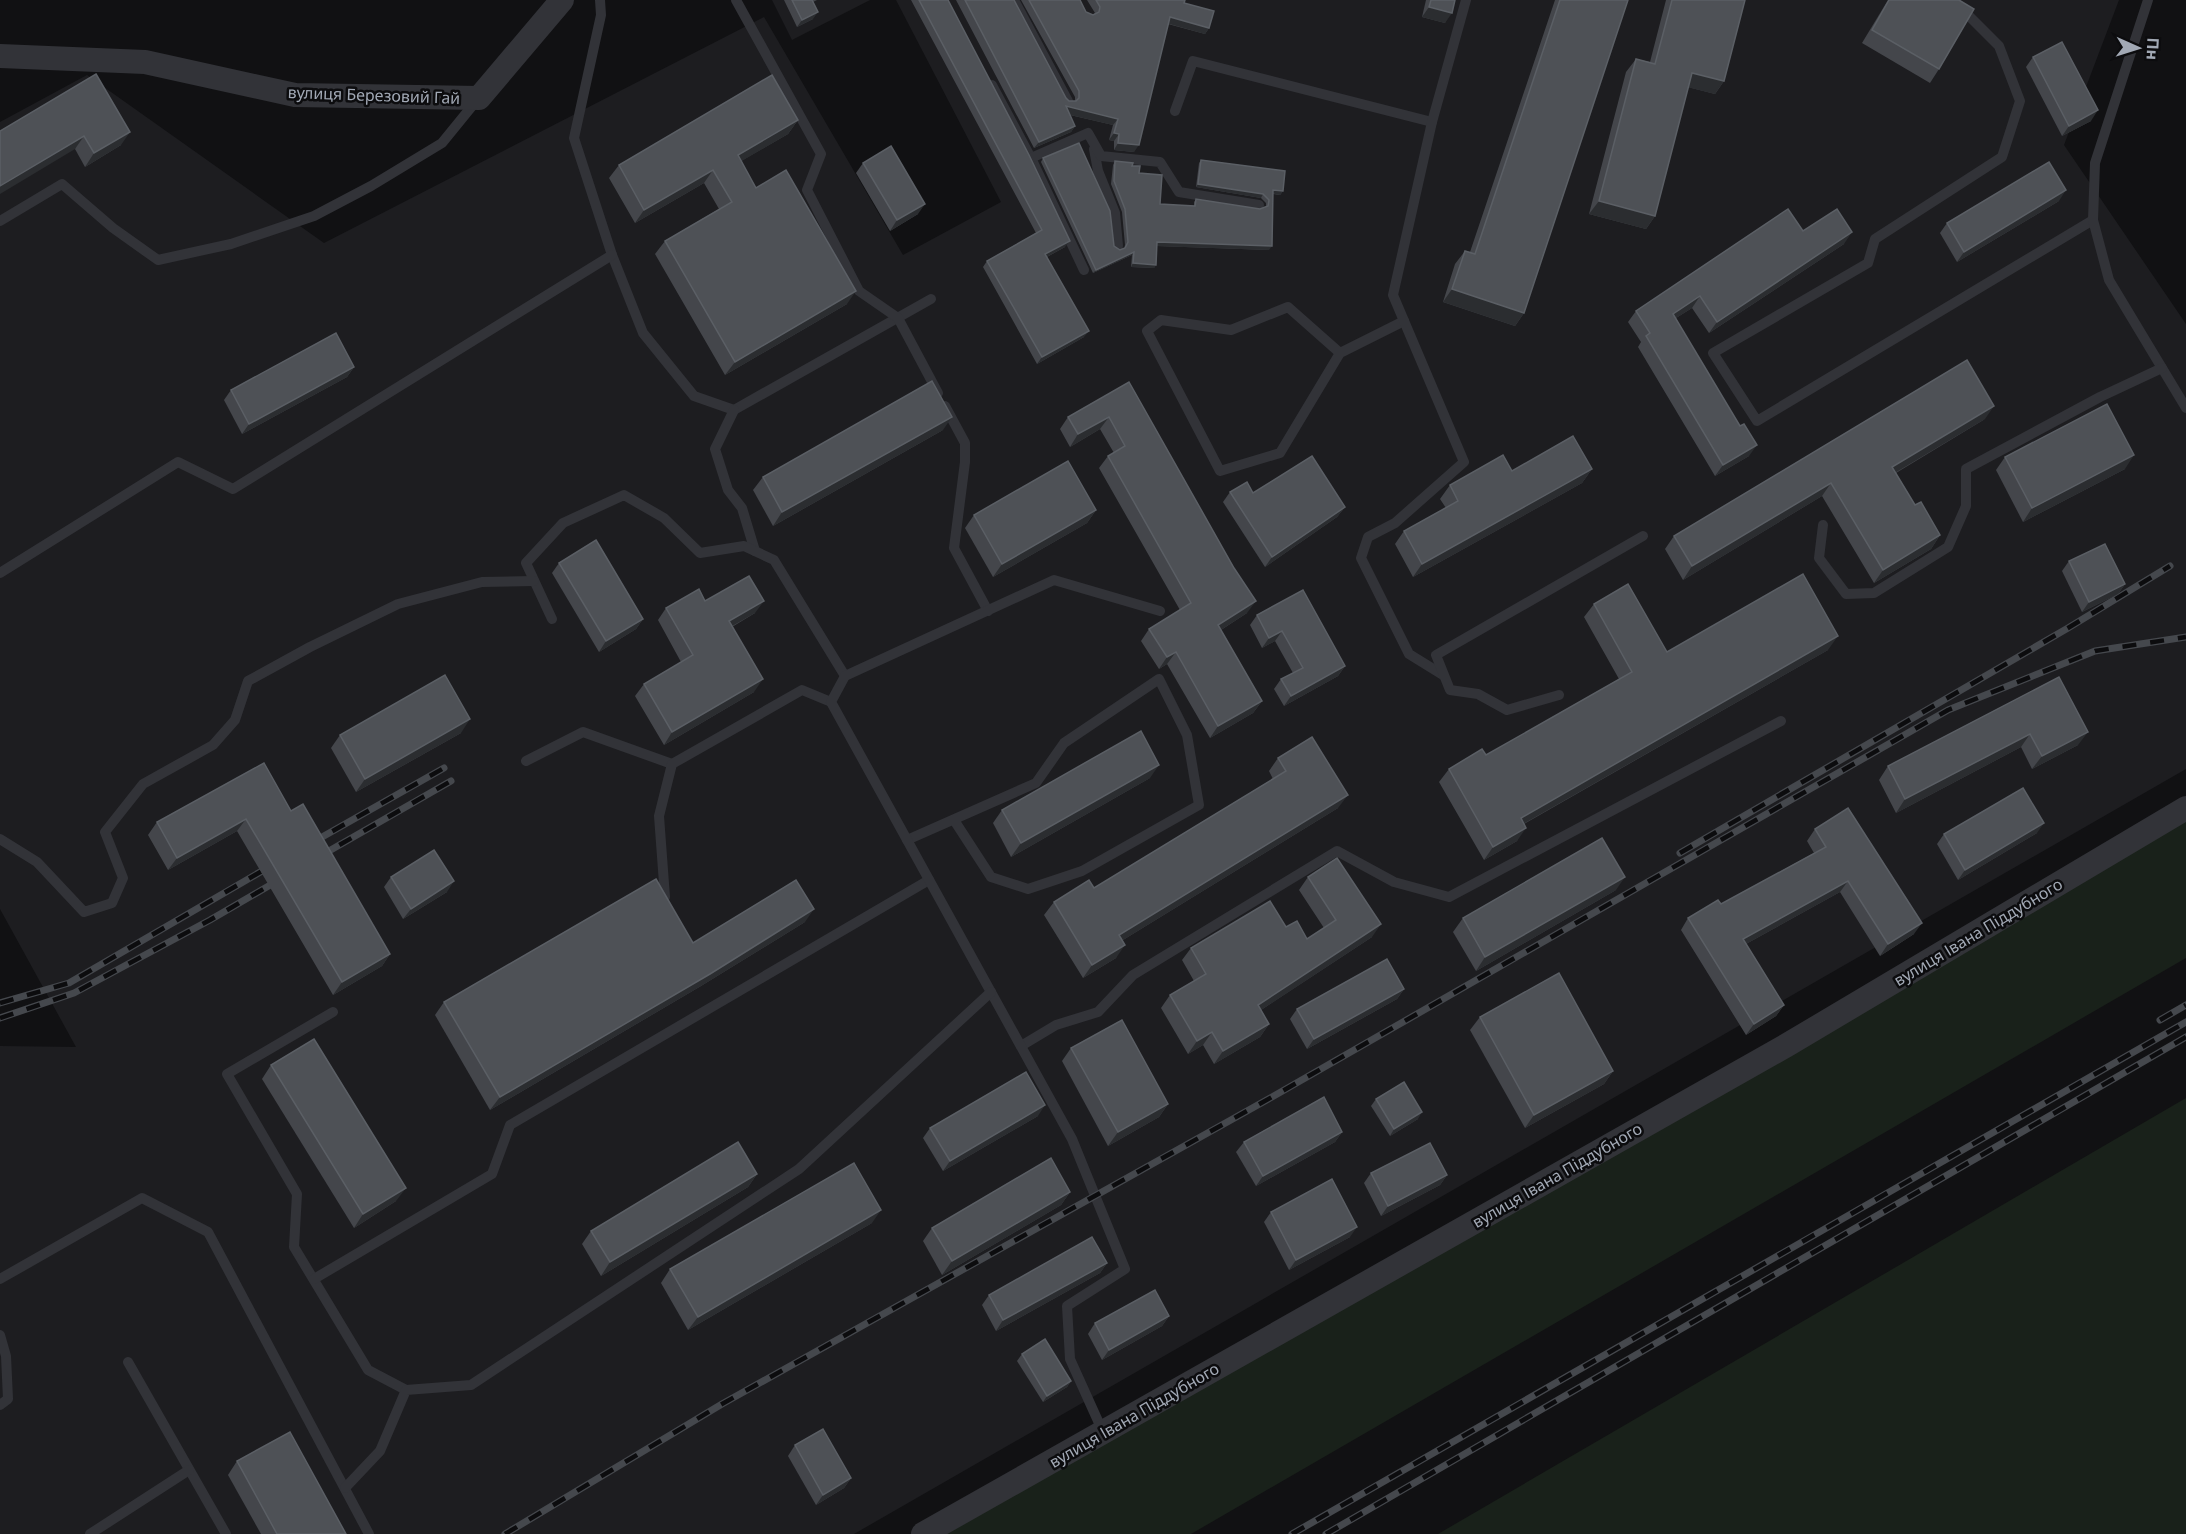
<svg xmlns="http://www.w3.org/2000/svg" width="2186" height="1534" font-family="'Noto Sans',sans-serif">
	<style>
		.built { fill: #1d1d20 }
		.green { fill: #19211a }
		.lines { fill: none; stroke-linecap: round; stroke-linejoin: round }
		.service { stroke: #323338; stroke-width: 10 }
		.tertiary { stroke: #323338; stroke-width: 24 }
		.rail-casing { stroke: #45484d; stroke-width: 7 }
		.rail { stroke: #0c0c0e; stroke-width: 4.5; stroke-dasharray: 14; stroke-linecap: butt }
		.wall { fill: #44464b }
		.shaded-wall { fill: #2b2d30 }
		.building { fill: #4e5156; stroke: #5b5f65; stroke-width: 1.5 }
		.labels { text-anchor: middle; stroke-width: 5; stroke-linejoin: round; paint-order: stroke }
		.street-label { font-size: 16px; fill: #a2a9b5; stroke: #0c0c0e }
	</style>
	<rect width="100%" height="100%" fill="#111113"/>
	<!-- built -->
	<g class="built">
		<path d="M772,0H870L792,40Z"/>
		<path d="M896,0H2119L2064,145L2186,324V769L854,1534H0V1046L76,1047L0,909V122L87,75L324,243L764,17L903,255L1001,202Z"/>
	</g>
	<!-- green -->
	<g class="green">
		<path d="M2186,820V958L1191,1534H946Z"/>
		<path d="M2186,1098V1534H1438Z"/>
	</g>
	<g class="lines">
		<!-- service -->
		<g class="service">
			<path d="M600,0L601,15L574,138L612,255L643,333L694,396L734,410L931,299"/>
			<path d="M736,0L821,154L807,190L859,291L898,318L938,393"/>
			<path d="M1014,0L1068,101"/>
			<path d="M1953,0L1999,46L2020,101L2002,157L1875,239L1868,263L1713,353L1757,421L2093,220"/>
			<path d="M2148,0L2095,163L2093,220L2109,280L2186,408"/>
			<path d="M992,85L1031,158L1084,270"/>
			<path d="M1175,111L1193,61L1432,122"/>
			<path d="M1094,149L1098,171L1115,213L1118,246"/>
			<path d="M1031,158L1088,133L1101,156L1160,162L1179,192L1259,205"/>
			<path d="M0,221L62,184L113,228L158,260L231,244L314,216L371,186L442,143L477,100"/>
			<path d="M1340,353L1280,453L1220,471L1147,331L1161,320L1231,330L1288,307L1340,353L1404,321"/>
			<path d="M945,406L965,443V462L954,548L988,611"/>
			<path d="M734,410L715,449L728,490L742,508L755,551"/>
			<path d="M1823,525L1819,558L1846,594L1874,593L1948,547L1966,506V469L2100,397L2162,368"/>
			<path d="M0,573L178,462L233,489L612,255"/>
			<path d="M552,619L526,563L563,523L624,495L664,518L700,553L744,546L774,560L845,676"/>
			<path d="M1443,675L1409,654L1361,558L1368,537L1395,523L1464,462L1393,295L1432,122L1466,0"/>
			<path d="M1559,695L1507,710L1478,694L1450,690L1436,655L1643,536"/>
			<path d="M526,761L583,732L672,764"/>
			<path d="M0,839L37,862L84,912L112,903L123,878L105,832L143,784L213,745L235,720L248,681L310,647L398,604L482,582L534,581"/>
			<path d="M907,840L1036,783L1064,743L1159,679L1187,735L1199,805L1082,871L1028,889L991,877L954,820"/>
			<path d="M665,897L659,816L672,764L802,690L831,702"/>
			<path d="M333,1012L227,1074L297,1194L294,1247L368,1370L406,1390"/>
			<path d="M1021,1046L1056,1025L1098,1012L1133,975L1337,851L1394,882L1449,897L1781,721"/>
			<path d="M0,1279L142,1198L208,1232L369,1534"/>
			<path d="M314,1279L492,1174L510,1125L929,880"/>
			<path d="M0,1335L6,1356L8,1399L0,1405"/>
			<path d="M128,1362L226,1534"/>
			<path d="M1103,1432L1070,1359L1067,1306L1125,1269L1072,1139L831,702L845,676L1054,580L1160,611"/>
			<path d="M345,1488L380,1451L406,1390L471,1385L799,1169L991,992"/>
			<path d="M90,1534L189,1470"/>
		</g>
		<!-- tertiary -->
		<g class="tertiary">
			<path d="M0,56L145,62L295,95L479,98L562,0"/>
			<path d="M923,1534L1787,1045L2186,808"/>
		</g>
		<!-- rail casing -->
		<g class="rail-casing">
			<g id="rail">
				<path d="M308,845L444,768"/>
				<path d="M1680,853L2068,628L2170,566"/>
				<path d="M315,859L451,781"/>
				<path d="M0,1003L69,983L274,864"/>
				<path d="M0,1018L74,993L210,920L284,877"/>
				<path d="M2160,1020L2186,1005"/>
				<path d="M505,1534L722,1404L1272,1097L1948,710L2095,651L2186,637"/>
				<path d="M1292,1534L2186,1022"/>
				<path d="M1326,1534L2186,1037"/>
			</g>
		</g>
		<!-- rail -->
		<use href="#rail" class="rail"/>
	</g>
	<!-- wall -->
	<g class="wall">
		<path d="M784,0H817L813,2V19L797,27Z"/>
		<path d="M911,0H948L1065,247L1047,257L1084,337L1037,364L983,267L987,261L1036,233Z"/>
		<path d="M956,0H1014L1066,98L1069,101H1075V97L1021,0H1080L1086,12L1093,15L1095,13L1087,0H1185L1184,3L1209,28L1205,34L1168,24L1134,152L1114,150V141L1109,140L1113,125L1070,115L1075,126L1071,132L1034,148Z"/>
		<path d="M1426,0H1455L1445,23L1422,17Z"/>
		<path d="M1555,0H1628L1524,313L1515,326L1443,302L1455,264L1465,251L1470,252Z"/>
		<path d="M1666,0H1745L1724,81L1715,94L1688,87L1655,216L1646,229L1589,214L1626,72L1636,59L1650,62Z"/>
		<path d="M1888,0H1959L1939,69L1930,83L1862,43Z"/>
		<path d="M2033,57L2091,121L2062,136L2026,67Z"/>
		<path d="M96,74L121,145L85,167L75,149Z"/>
		<path d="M798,120L788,134L741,161L756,188L847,304L725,375L655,254L665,241L719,209L704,183L635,223L609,178L619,165Z"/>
		<path d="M1043,158L1114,246L1120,250L1124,249L1125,245L1122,212L1111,184L1113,165L1115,161L1132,166L1139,173L1160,204L1194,206V202L1196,199L1260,209L1266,207V203L1261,198L1196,187L1199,163L1201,160L1283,191L1280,195L1273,194L1269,250L1157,246L1156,265L1154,268L1131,267L1132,255L1093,273L1041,162Z"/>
		<path d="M863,163L918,214L890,231L856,173Z"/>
		<path d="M2059,201L1957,262L1940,233L1947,223Z"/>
		<path d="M1803,231L1844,244L1709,333L1692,308L1676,318L1749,456L1715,476L1638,347L1641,342L1628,322L1636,311Z"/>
		<path d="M354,367L347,377L242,434L224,400L231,390Z"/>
		<path d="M1129,382L1247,613L1221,630L1262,701L1253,713L1210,738L1167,664L1159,669L1141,641L1149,629L1180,610L1099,468L1108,456L1114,453L1100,429L1070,447L1060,429L1068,417Z"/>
		<path d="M1985,419L1896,473L1915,505L1940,535L1931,549L1874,583L1822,496L1683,580L1665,549L1674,536Z"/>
		<path d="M943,430L773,526L753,490L763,477Z"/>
		<path d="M2005,457L2125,469L2023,522L1996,470Z"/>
		<path d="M1592,469L1582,483L1413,577L1395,544L1404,531L1446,508L1440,499L1450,485Z"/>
		<path d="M1230,492L1345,507L1337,517L1265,567L1223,502Z"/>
		<path d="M1096,510L1087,523L993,577L965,528L974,515Z"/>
		<path d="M2069,561L2125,584L2118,594L2082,612L2062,571Z"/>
		<path d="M559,563L643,619L636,629L599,652L552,573Z"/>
		<path d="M705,601L755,613L732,627L754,692L664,745L635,696L644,684L681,662L658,620L666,608Z"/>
		<path d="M1594,604L1667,652L1828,650L1524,824L1517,841L1484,860L1439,782L1449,769L1486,755L1619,679L1584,617Z"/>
		<path d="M1257,615L1345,666L1338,676L1284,706L1274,689L1281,679L1293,673L1275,641L1262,648L1250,625Z"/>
		<path d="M2059,677L2078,745L2032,769L2021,747L1896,813L1879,780L1888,766Z"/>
		<path d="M461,733L356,792L331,748L340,735Z"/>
		<path d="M1278,758L1338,808L1123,940L1116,958L1083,978L1044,915L1054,902L1094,888L1273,779L1269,771Z"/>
		<path d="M1150,778L1011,857L993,823L1002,810Z"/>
		<path d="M291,811L390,954L382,966L333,995L237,831L168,870L148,835L157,822Z"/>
		<path d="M1815,829L1914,934L1880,956L1840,892L1746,944L1784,1005L1776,1016L1746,1035L1681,930L1688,918L1721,904L1814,853L1807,841Z"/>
		<path d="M2037,833L1958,880L1937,844L1944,834Z"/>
		<path d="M391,877L447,892L403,919L384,887Z"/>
		<path d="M1308,877L1372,937L1261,1010L1269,1024L1260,1037L1214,1064L1203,1045L1188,1054L1161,1008L1170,995L1194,981L1182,960L1191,948L1286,927L1307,939L1324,928L1299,890Z"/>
		<path d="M1616,890L1476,971L1453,932L1463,918Z"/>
		<path d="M805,922L701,986L490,1110L435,1015L444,1002L693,943Z"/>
		<path d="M1404,989L1397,999L1307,1049L1290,1019L1297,1009Z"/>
		<path d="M1480,1017L1613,1071L1604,1084L1525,1128L1470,1030Z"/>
		<path d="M1071,1048L1168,1104L1159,1117L1108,1146L1062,1061Z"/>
		<path d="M271,1065L396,1201L354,1228L262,1079Z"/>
		<path d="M1376,1099L1418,1119L1390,1136L1371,1106Z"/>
		<path d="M1038,1116L943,1171L923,1138L930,1128Z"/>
		<path d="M1342,1132L1335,1142L1256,1186L1236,1152L1244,1142Z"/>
		<path d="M1371,1173L1447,1175L1440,1185L1381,1216L1364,1183Z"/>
		<path d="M757,1174L748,1187L601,1276L582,1244L591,1231Z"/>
		<path d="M1070,1192L1061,1205L942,1275L923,1241L932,1228Z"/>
		<path d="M1271,1212L1350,1237L1289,1270L1264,1222Z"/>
		<path d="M872,1223L688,1330L661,1283L670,1269Z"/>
		<path d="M1107,1263L1100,1273L996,1331L982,1305L989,1295Z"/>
		<path d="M1169,1316L1162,1326L1102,1360L1088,1334L1095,1323Z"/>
		<path d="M1022,1354L1071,1381L1067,1387L1043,1402L1017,1361Z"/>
		<path d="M795,1445L851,1478L844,1488L816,1505L788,1456Z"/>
		<path d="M237,1461L346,1534H261L228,1475Z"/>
	</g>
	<!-- shaded-wall -->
	<g class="shaded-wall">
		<path d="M1429,7L1452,13L1445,23L1422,17Z"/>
		<path d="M818,12L813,19L797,27L802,20Z"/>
		<path d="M1170,17L1209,28L1205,34L1166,23Z"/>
		<path d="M1692,73L1724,81L1715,94L1683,86Z"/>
		<path d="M1066,106L1118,119L1113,125L1062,113Z"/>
		<path d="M2098,110L2091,121L2062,136L2069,126Z"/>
		<path d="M798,120L788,134L728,169L738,155Z"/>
		<path d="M1075,126L1071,132L1034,148L1039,142Z"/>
		<path d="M130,132L121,145L85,167L94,153Z"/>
		<path d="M1114,133L1119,134L1114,141L1109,140Z"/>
		<path d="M84,136L75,149L0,194V186Z"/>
		<path d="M1118,143L1139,145L1134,152L1114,150Z"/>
		<path d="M713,170L704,183L635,223L644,210Z"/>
		<path d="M1198,184L1263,194L1261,198L1196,187Z"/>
		<path d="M1273,190L1283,191L1280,195L1271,193Z"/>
		<path d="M2066,190L2059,201L1957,262L1964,252Z"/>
		<path d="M1599,201L1655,216L1646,229L1589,214Z"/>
		<path d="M925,204L918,214L890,231L897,220Z"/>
		<path d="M1852,232L1844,244L1709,333L1717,322Z"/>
		<path d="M1070,241L1065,247L1041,260L1045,254Z"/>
		<path d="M1157,242L1272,246L1269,250L1155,246Z"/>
		<path d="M1134,252L1132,255L1093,273L1096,270Z"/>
		<path d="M1133,263L1156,265L1154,268L1131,267Z"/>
		<path d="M1452,289L1524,313L1515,326L1443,302Z"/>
		<path d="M856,291L847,304L725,375L735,362Z"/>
		<path d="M1700,296L1692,308L1665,325L1673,314Z"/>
		<path d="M1089,331L1084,337L1037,364L1042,357Z"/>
		<path d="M354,367L347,377L242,434L249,424Z"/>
		<path d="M1994,406L1985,419L1883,480L1892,467Z"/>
		<path d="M952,417L943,430L773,526L782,512Z"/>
		<path d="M1109,417L1100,429L1070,447L1078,434Z"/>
		<path d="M1757,445L1749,456L1715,476L1723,465Z"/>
		<path d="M2134,455L2125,469L2023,522L2032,508Z"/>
		<path d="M1592,469L1582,483L1413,577L1422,564Z"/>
		<path d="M1831,483L1822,496L1683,580L1692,566Z"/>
		<path d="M1345,507L1337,517L1265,567L1272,557Z"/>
		<path d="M1096,510L1087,523L993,577L1002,564Z"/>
		<path d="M1940,535L1931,549L1874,583L1883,570Z"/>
		<path d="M2125,584L2118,594L2082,612L2089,602Z"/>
		<path d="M764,601L755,613L720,633L729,621Z"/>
		<path d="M1256,601L1247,613L1210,637L1218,625Z"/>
		<path d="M643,619L636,629L599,652L606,641Z"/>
		<path d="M1282,631L1275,641L1262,648L1269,638Z"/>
		<path d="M1838,636L1828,650L1511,831L1521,818Z"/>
		<path d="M1176,652L1167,664L1159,669L1167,657Z"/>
		<path d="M1345,666L1338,676L1284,706L1291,696Z"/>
		<path d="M763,679L754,692L664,745L672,732Z"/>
		<path d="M1262,701L1253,713L1210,738L1218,726Z"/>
		<path d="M470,719L461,733L356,792L365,779Z"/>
		<path d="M2088,732L2078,745L2032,769L2042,756Z"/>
		<path d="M2030,734L2021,747L1896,813L1905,799Z"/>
		<path d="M1159,765L1150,778L1011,857L1021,843Z"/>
		<path d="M1348,795L1338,808L1110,948L1119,935Z"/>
		<path d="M246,819L237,831L168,870L177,858Z"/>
		<path d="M2044,823L2037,833L1958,880L1965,870Z"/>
		<path d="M1526,828L1517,841L1484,860L1493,847Z"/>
		<path d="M1625,877L1616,890L1476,971L1485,957Z"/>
		<path d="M454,881L447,892L403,919L411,909Z"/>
		<path d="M1848,881L1840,892L1735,950L1743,939Z"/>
		<path d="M814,909L805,922L701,986L490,1110L500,1097Z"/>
		<path d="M1922,923L1914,934L1880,956L1888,944Z"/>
		<path d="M1381,924L1372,937L1249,1018L1258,1005Z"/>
		<path d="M1125,945L1116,958L1083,978L1092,965Z"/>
		<path d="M390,954L382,966L333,995L342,982Z"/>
		<path d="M1404,989L1397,999L1307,1049L1314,1039Z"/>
		<path d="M1784,1005L1776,1016L1746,1035L1754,1024Z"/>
		<path d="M1269,1024L1260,1037L1214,1064L1223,1051Z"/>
		<path d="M1212,1032L1203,1045L1188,1054L1197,1041Z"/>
		<path d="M1613,1071L1604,1084L1525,1128L1534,1115Z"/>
		<path d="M1168,1104L1159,1117L1108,1146L1118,1132Z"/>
		<path d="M1045,1105L1038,1116L943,1171L950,1161Z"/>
		<path d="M1422,1112L1418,1119L1390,1136L1394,1129Z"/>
		<path d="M1342,1132L1335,1142L1256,1186L1263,1176Z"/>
		<path d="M757,1174L748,1187L601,1276L610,1262Z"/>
		<path d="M1447,1175L1440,1185L1381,1216L1388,1206Z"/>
		<path d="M406,1188L396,1201L354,1228L363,1214Z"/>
		<path d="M1070,1192L1061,1205L942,1275L952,1261Z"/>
		<path d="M881,1210L872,1223L688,1330L698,1317Z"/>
		<path d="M1357,1227L1350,1237L1289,1270L1296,1260Z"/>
		<path d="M1107,1263L1100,1273L996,1331L1003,1320Z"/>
		<path d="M1169,1316L1162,1326L1102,1360L1109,1350Z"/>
		<path d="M1071,1381L1067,1387L1043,1402L1047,1396Z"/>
		<path d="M851,1478L844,1488L816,1505L823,1495Z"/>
	</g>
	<!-- building -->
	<g class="building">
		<path d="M792,0H812L818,12L802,20Z"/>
		<path d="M919,0H948L1029,155L1070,241L1045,254L1089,331L1042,357L987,261L1042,230Z"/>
		<path d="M965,0H1014L1066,98L1069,101H1076L1079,98V91L1029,0H1080L1086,12L1093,15L1099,12L1100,7L1096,0H1185L1184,3L1214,11L1209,28L1170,17L1139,145L1118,143L1119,134L1114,133L1118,119L1066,106L1075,126L1039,142Z"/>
		<path d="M1431,0H1455L1452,13L1429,7Z"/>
		<path d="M1560,0H1628L1524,313L1452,289L1465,251L1475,254Z"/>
		<path d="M1672,0H1745L1724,81L1692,73L1655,216L1599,201L1636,59L1655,64Z"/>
		<path d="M1889,0H1959L1974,9L1939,69L1872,30Z"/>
		<path d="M2062,42L2098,110L2069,126L2033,57Z"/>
		<path d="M96,74L130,132L94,153L84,136L0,186V131Z"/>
		<path d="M772,75L798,120L738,155L756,188L786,170L856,291L735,362L665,241L732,202L713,170L644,210L619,165Z"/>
		<path d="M1079,143L1110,211L1114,246L1120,250L1125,248L1128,242L1125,209L1114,181L1115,161L1133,163L1132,166H1140L1139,173L1162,175L1160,204L1195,206L1196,199L1260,209L1268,206L1269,200L1263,194L1198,184L1201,160L1285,171L1283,191L1273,190L1272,246L1157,242L1156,265L1133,263L1134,252L1096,270L1043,158Z"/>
		<path d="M891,146L925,204L897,220L863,163Z"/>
		<path d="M2049,162L2066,190L1964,252L1947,223Z"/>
		<path d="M1788,209L1803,231L1837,209L1852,232L1717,322L1700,296L1673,314L1740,426L1744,424L1757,445L1723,465L1646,336L1650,333L1636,311Z"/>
		<path d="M336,333L354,367L249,424L231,390Z"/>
		<path d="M1967,360L1994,406L1892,467L1915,505L1921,502L1940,535L1883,570L1831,483L1692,566L1674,536Z"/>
		<path d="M932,381L952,417L782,512L763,477Z"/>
		<path d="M1129,382L1234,568L1256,601L1218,625L1262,701L1218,726L1176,652L1167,657L1149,629L1191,603L1108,456L1125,446L1109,417L1078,434L1068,417Z"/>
		<path d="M2107,404L2134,455L2032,508L2005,457Z"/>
		<path d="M1573,436L1592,469L1422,564L1404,531L1458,501L1450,485L1503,455L1512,471Z"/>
		<path d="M1312,456L1345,507L1272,557L1230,492L1247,482L1253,493Z"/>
		<path d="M1068,461L1096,510L1002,564L974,515Z"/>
		<path d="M596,540L643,619L606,641L559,563Z"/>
		<path d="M2105,544L2125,584L2089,602L2069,561Z"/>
		<path d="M1803,574L1838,636L1521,818L1526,828L1493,847L1449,769L1482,749L1486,755L1632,672L1594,604L1628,584L1667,652Z"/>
		<path d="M749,576L764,601L729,621L763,679L672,732L644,684L693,655L666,608L699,589L705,601Z"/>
		<path d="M1303,590L1345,666L1291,696L1281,679L1303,668L1282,631L1269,638L1257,615Z"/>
		<path d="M445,675L470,719L365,779L340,735Z"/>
		<path d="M2059,677L2088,732L2042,756L2030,734L1905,799L1888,766Z"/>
		<path d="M1141,731L1159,765L1021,843L1002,810Z"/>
		<path d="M1312,737L1348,795L1119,935L1125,945L1092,965L1054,902L1089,880L1094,888L1286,771L1278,758Z"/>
		<path d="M264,763L291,811L303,804L390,954L342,982L246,819L177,858L157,822Z"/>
		<path d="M2023,788L2044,823L1965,870L1944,834Z"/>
		<path d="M1848,808L1922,923L1888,944L1848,881L1743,939L1784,1005L1754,1024L1688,918L1718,900L1721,904L1826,847L1815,829Z"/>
		<path d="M1602,838L1625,877L1485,957L1463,918Z"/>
		<path d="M434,850L454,881L411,909L391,877Z"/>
		<path d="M1337,858L1381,924L1258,1005L1269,1024L1223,1051L1212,1032L1197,1041L1170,995L1206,974L1191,948L1270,901L1286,927L1297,921L1307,939L1336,920L1308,877Z"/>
		<path d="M656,879L693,943L796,880L814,909L710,974L500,1097L444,1002Z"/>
		<path d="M1387,959L1404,989L1314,1039L1297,1009Z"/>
		<path d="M1559,973L1613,1071L1534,1115L1480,1017Z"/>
		<path d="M1122,1020L1168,1104L1118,1132L1071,1048Z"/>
		<path d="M314,1039L406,1188L363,1214L271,1065Z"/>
		<path d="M1026,1072L1045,1105L950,1161L930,1128Z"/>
		<path d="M1404,1082L1422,1112L1394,1129L1376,1099Z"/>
		<path d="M1324,1097L1342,1132L1263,1176L1244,1142Z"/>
		<path d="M738,1142L757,1174L610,1262L591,1231Z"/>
		<path d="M1430,1143L1447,1175L1388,1206L1371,1173Z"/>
		<path d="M1051,1158L1070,1192L952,1261L932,1228Z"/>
		<path d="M854,1163L881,1210L698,1317L670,1269Z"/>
		<path d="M1332,1179L1357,1227L1296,1260L1271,1212Z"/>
		<path d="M1092,1237L1107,1263L1003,1320L989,1295Z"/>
		<path d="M1155,1290L1169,1316L1109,1350L1095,1323Z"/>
		<path d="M1045,1339L1071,1381L1047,1396L1022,1354Z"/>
		<path d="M823,1429L851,1478L823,1495L795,1445Z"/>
		<path d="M290,1432L346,1534H277L237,1461Z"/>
	</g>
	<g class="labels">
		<!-- street labels -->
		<g class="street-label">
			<text transform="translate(374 95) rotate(2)" y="6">вулиця Березовий Гай</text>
			<text transform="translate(1978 932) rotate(-31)" y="6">вулиця Івана Піддубного</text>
			<text transform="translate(1557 1175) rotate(-30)" y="6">вулиця Івана Піддубного</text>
			<text transform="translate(1134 1415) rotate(-30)" y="6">вулиця Івана Піддубного</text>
		</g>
	</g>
	<!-- north arrow -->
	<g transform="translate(2138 48) rotate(93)" stroke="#0c0c0e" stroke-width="4.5" paint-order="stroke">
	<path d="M0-4.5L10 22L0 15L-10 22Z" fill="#a2a9b5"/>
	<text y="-9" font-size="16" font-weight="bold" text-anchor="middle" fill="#a2a9b5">Пн</text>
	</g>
</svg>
